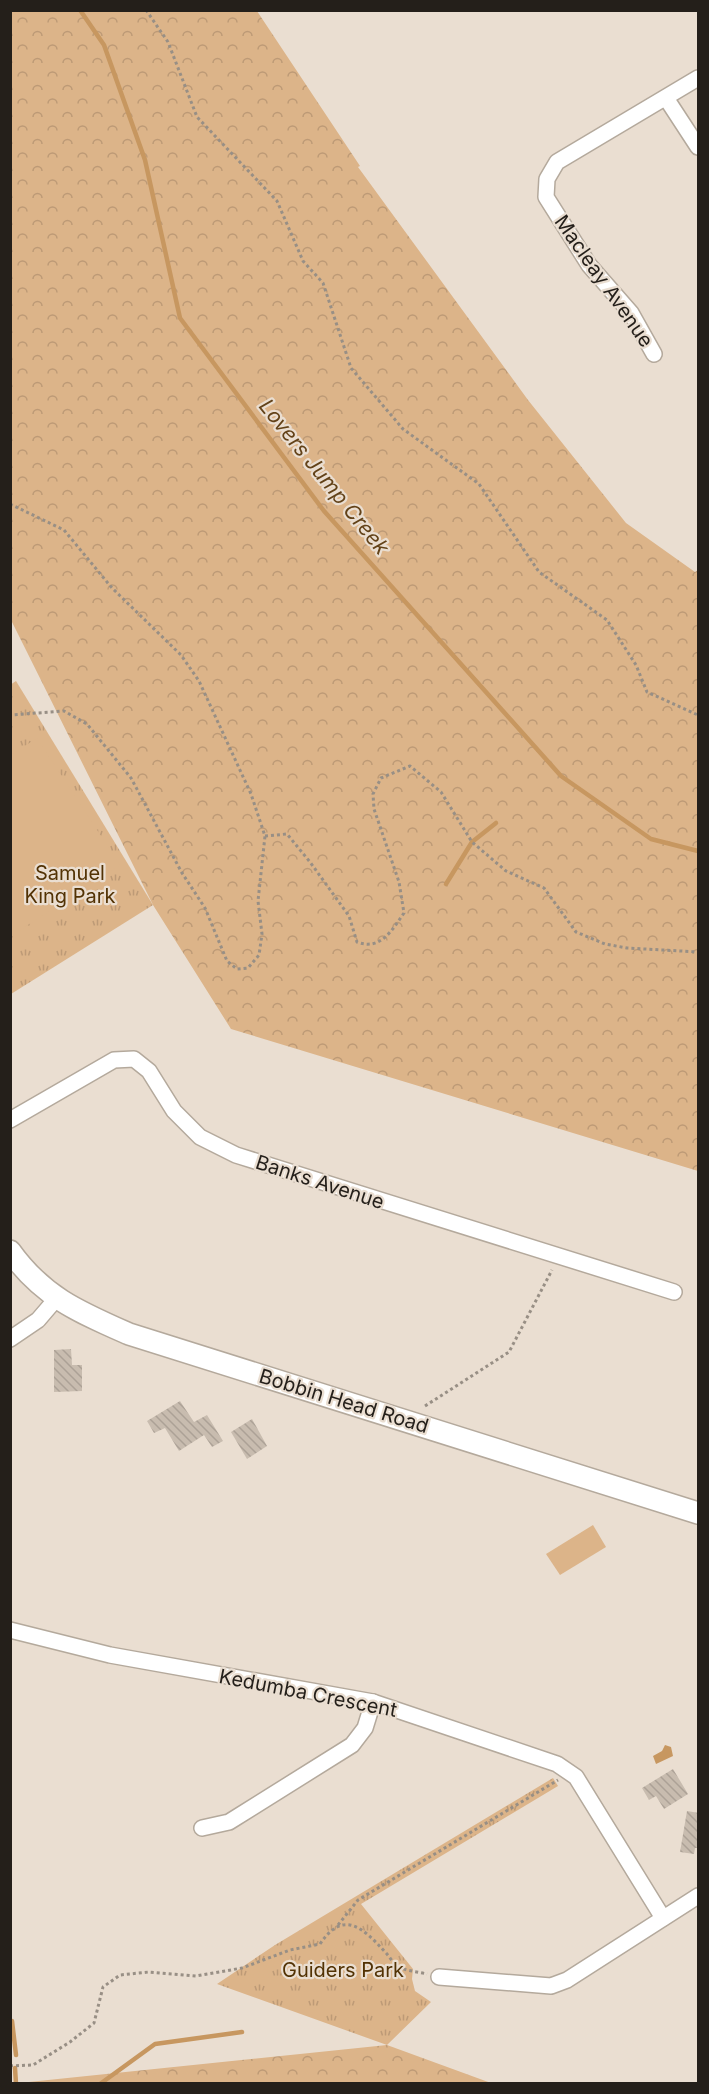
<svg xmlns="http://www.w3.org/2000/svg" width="709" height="2094" font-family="Inter,sans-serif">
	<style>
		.grass { fill: url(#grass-tufts) }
		.forest { fill: url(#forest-crowns) }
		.garden { fill: #dcb489 }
		.water { fill: #c79760 }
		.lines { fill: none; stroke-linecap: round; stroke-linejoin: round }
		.stream { stroke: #c79760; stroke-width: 4.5 }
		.building { fill: url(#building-back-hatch) }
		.street-casing { stroke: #b4a99c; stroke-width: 18 }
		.secondary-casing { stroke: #b4a99c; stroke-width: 24 }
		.path { stroke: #988f85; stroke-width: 3; stroke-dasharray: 3 3; stroke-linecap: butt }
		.street { stroke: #fff; stroke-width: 15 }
		.secondary { stroke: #fff; stroke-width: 21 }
		.labels { text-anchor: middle; stroke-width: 4.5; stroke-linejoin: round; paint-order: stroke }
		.street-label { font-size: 20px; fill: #241f1a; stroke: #eaded1 }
		.park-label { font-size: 20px; fill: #523204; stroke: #eaded1 }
		.water-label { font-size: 21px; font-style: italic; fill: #634218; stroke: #eaded1 }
	</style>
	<defs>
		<pattern id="grass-tufts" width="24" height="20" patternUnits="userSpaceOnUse" patternTransform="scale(1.5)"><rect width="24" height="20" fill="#dcb489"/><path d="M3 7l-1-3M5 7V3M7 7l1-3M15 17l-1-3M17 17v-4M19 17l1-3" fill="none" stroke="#bd9a76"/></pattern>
		<pattern id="forest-crowns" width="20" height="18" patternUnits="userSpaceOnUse" patternTransform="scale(1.5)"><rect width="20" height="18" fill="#dcb489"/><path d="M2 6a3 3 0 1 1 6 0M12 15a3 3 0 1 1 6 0" fill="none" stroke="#bd9a76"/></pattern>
		<pattern id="building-back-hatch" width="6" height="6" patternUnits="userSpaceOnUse" patternTransform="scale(1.5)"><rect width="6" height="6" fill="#c8bcaf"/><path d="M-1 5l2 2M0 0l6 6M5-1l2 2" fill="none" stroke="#aca196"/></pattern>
	</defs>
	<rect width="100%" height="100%" fill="#eaded1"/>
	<!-- grass -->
	<g class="grass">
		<path d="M16,681L153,905L11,994L10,685Z"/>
		<path d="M553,1778L558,1786L361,1904L413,1969L412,1979L415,1991L431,2002L387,2045L217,1984L275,1945Z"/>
	</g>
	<!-- forest -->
	<g class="forest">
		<path d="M11,10L257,11L360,166L358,167L528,400L626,523L695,572L698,570V1171L231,1029L153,905L11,620Z"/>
		<path d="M387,2045L491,2083H19Z"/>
	</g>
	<!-- garden -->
	<g class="garden">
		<path d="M37,738L120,865L11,936V755Z"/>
		<path d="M593,1525L606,1547L560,1575L546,1554Z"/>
	</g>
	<!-- water -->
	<path class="water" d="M665,1745L671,1747L673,1756L656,1764L653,1756L662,1751Z"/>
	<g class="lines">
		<!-- stream -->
		<g class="stream">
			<path d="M80,10L104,45L145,160L180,318L324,511L561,776L651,839L698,851"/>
			<path d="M446,884L472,842L496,823"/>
			<path d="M12,2021L16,2055"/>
			<path d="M15,2068L16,2084"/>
			<path d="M100,2084L155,2044L242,2032"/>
		</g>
	</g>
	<!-- building -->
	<g class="building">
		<path d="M71,1349L72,1365H82V1391L54,1392V1350Z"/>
		<path d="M180,1401L194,1422L207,1415L223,1441L212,1447L204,1435L179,1451L165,1428L154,1433L147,1421Z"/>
		<path d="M252,1419L267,1446L247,1459L231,1432Z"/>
		<path d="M673,1769L688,1794L664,1809L656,1796L649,1800L642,1788Z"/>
		<path d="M687,1811L699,1813V1848H695L694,1854L680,1852Z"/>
	</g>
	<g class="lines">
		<!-- street casing -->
		<g class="street-casing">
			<g id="street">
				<path d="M666,98L698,147"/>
				<path d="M654,354L631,313L589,265L546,197L547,179L557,162L698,78"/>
				<path d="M10,1120L114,1060L134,1059L149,1071L174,1111L200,1137L236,1155L674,1292"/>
				<path d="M10,1339L38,1320L56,1299"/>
				<path d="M10,1630L110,1655L373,1702L557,1764L576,1777L663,1918"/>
				<path d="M202,1828L229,1822L352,1745L365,1728L373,1702"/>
				<path d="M439,1977L551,1986L567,1980L698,1896"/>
			</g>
		</g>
		<!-- secondary casing -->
		<g class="secondary-casing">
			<path id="secondary" d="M10,1251C43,1297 79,1312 129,1334L698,1513"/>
		</g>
		<!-- path -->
		<g class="path">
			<path d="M146,10L168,42L197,117L277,201L303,261L323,283L351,368L403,429L479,484L539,572L607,620L636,665L647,692L698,715"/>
			<path d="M10,504L64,530L112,588L181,655L199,681L251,794L265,836L258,901L262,934L259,955L248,968L237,969L227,961L205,908L182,873L131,778L87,724L64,711L10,715"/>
			<path d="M265,836L287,834L310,862L349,916L357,942C381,951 392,930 404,913L399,882L374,809L373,794L381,778L410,766L441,792L472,842L506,871L544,888L576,932L605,944L627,948L698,952"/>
			<path d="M425,1406L509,1352L552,1270"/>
			<path d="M338,1925L358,1900L558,1780"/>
			<path d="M10,2066L33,2065L70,2042L94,2023L103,1987L120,1975L149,1972L196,1976L242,1968L290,1950L320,1944C344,1908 364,1929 386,1953C390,1957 394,1965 399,1967C407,1971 419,1972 427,1974"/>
		</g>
		<!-- street -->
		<use href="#street" class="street"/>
		<!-- secondary -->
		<use href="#secondary" class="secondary"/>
	</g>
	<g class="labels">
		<!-- street labels -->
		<g class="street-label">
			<text transform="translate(604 281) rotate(55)" y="7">Macleay Avenue</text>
			<text transform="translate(320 1182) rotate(18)" y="7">Banks Avenue</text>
			<text transform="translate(344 1401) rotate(17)" y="7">Bobbin Head Road</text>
			<text transform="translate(308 1693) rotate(11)" y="7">Kedumba Crescent</text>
		</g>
		<!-- park labels -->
		<g class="park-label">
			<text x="70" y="880">Samuel<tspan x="70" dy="23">King Park</tspan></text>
			<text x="343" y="1977">Guiders Park</text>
		</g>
		<!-- water labels -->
		<g class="water-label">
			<text transform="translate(324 477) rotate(51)" y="7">Lovers Jump Creek</text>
		</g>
	</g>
	<!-- border -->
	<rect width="709" height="2094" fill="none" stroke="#241f1a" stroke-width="24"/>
</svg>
